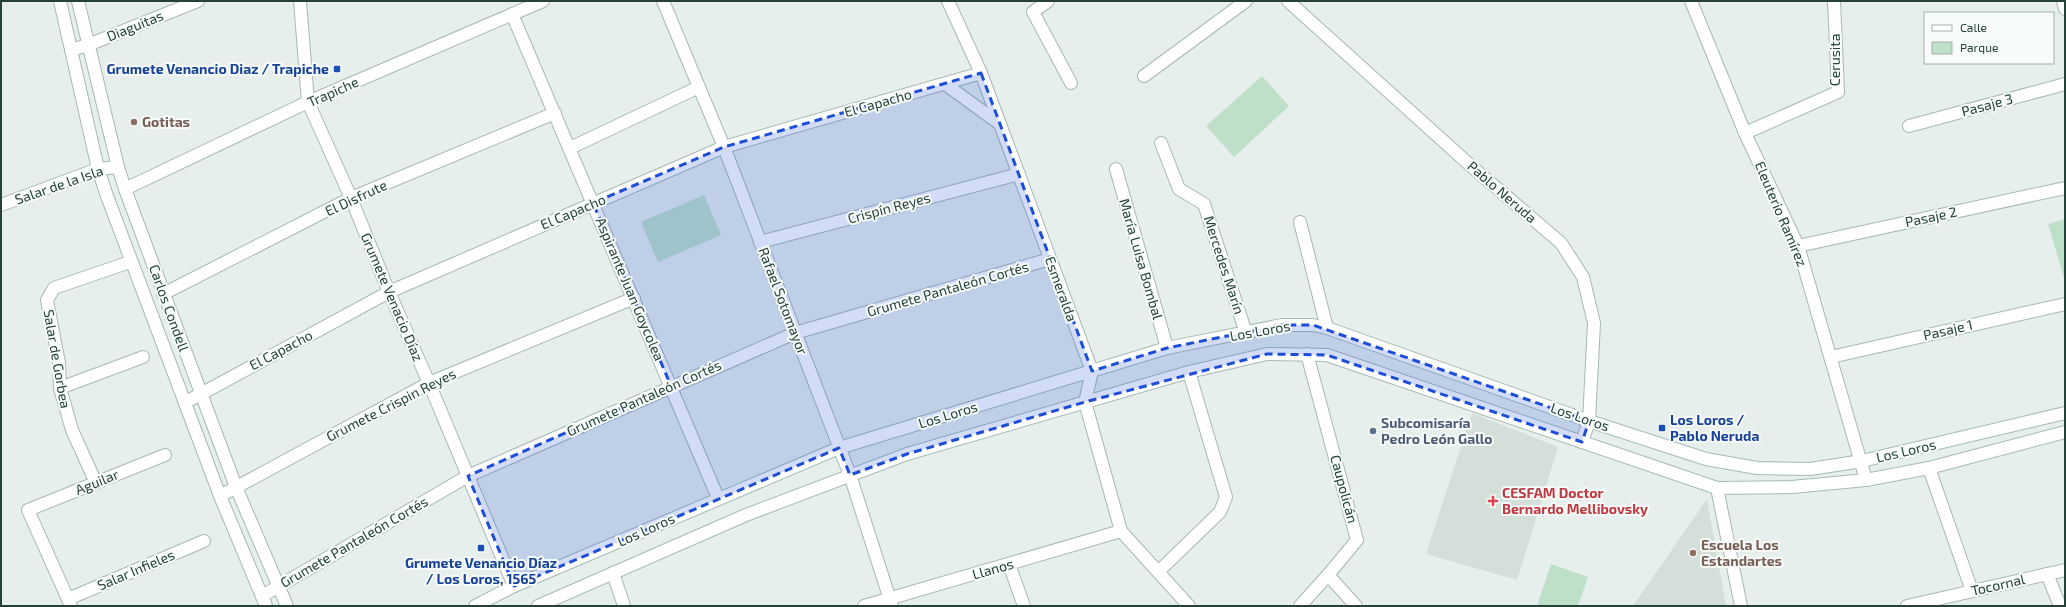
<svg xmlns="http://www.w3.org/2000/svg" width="2066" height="607" font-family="'Exo 2',sans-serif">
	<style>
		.built { fill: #d4dfda }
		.green { fill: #bfe0c8 }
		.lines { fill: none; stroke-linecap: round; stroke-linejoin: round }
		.minor-casing { stroke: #a8b8b2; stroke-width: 14 }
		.tertiary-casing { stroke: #a8b8b2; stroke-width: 14 }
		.secondary-casing { stroke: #a4bbb3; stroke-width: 14 }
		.minor { stroke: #fff; stroke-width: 12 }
		.tertiary { stroke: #fff; stroke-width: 12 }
		.secondary { stroke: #fff; stroke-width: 12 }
		.marked { fill: #1d4ed8; fill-opacity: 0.2; stroke: #1d4ed8; stroke-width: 3; stroke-dasharray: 8 5; stroke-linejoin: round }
		.transit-dot { fill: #1a4fb4; stroke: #f7fbf9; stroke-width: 1.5 }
		.education-dot { fill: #8d6e63; stroke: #f7fbf9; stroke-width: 1.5 }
		.service-dot { fill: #5c6f8a; stroke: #f7fbf9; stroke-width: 1.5 }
		.health-dot { fill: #e0444e; stroke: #f7fbf9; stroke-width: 1.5 }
		.labels { text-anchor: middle; stroke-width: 4; stroke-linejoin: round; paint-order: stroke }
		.street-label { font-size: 14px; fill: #24423a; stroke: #f7fbf9 }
		.transit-label { font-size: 14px; font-weight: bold; fill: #164399; stroke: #f7fbf9; text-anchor: end }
		.education-label { font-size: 14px; font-weight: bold; fill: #785e54; stroke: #f7fbf9; text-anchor: start }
		.service-label { font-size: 14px; font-weight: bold; fill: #4e5e75; stroke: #f7fbf9; text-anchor: start }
		.health-label { font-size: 14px; font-weight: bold; fill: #be3a42; stroke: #f7fbf9; text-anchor: start }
	</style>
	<rect width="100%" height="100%" fill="#e6efeb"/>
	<!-- built -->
	<g class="built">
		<path d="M1472,413L1558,447L1517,580L1426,554Z"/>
		<path d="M1707,499L1726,606H1633Z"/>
	</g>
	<!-- green -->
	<g class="green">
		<path d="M1262,76L1289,106L1234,157L1206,126Z"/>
		<path d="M704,195L721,235L658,262L641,222Z"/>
		<path d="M2065,219V281L2048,224Z"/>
		<path d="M1551,564L1588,577L1578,606H1537Z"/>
	</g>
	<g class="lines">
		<!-- minor casing -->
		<g class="minor-casing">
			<g id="minor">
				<path d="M300,1L308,102L351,198L389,292L429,383L514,586"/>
				<path d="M663,1L724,147L850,475L892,606"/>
				<path d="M948,1L981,73L1092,371L1085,402L1121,531L1189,606"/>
				<path d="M1048,1L1033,12L1071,83"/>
				<path d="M1288,1L1471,166L1561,243L1583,277L1594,323L1589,421L1582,442"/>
				<path d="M1691,1L1745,133L1798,246L1866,480"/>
				<path d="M512,14L718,498"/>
				<path d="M71,50L88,45L198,1"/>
				<path d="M1144,76L1246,1"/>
				<path d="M945,84L1000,124"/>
				<path d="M1909,126L2065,84"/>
				<path d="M1745,133L1838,92L1834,1"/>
				<path d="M1161,143L1179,189L1204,204L1246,333"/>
				<path d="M570,148L699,87"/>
				<path d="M1116,169L1167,348"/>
				<path d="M125,189L308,102L543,1"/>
				<path d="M1,205L98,169L118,167"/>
				<path d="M1300,222L1327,328"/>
				<path d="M760,242L1019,174"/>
				<path d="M1798,246L2065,188"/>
				<path d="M163,294L351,198L555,113"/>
				<path d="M1307,354L1357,540L1328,575L1356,606"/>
				<path d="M1831,357L2065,304"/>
				<path d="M60,388L143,357"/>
				<path d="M186,402L389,292L724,147L981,73"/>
				<path d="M1929,468L1972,591"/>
				<path d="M96,483L72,430L60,388L59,363L47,300L54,288L130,262"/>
				<path d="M1717,488L1741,606"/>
				<path d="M220,496L429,383L634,298"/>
				<path d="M1009,564L1024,606"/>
				<path d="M1158,572L1220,512L1226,497L1189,372"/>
				<path d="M2047,574L2060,606"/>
				<path d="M262,596L468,476L795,333L1050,259"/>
				<path d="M68,599L204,541"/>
				<path d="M71,606L28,510L165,455"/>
				<path d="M864,606L1121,531"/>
				<path d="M1300,606L1328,575"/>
				<path d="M1907,606L2065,570"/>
			</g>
		</g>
		<!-- tertiary casing -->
		<g class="tertiary-casing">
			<g id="tertiary">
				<path d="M60,1L98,169L107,196L220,496L266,606"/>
				<path d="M78,1L118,167L125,189L236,487L287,606"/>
				<path d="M2063,1L2065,9"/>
				<path d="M613,573L624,606"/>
			</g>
		</g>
		<!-- secondary casing -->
		<g class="secondary-casing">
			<g id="secondary">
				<path d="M475,606L514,586L839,448L1167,348L1282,325H1313L1327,328L1589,421L1706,459L1757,468L1810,469L1862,461L2065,413"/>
				<path d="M538,606L746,515L907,454L1189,372L1267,354L1327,355L1717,488L1792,487L1866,480L1929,468L2065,432"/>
			</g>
		</g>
		<!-- minor -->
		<use href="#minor" class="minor"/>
		<!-- tertiary -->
		<use href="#tertiary" class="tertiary"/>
		<!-- secondary -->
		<use href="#secondary" class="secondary"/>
	</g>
	<!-- marked area -->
	<path class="marked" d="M981,73L1092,371L1167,348L1282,325H1313L1589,421L1582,442L1327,355L1267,354L1085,402L907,454L850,475L839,448L514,586L468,476L671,386L593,203L724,147Z"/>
	<!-- markers -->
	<g class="transit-dot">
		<rect x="333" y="65" width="8" height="8" rx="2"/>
		<rect x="1658" y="424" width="8" height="8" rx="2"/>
		<rect x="477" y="544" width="8" height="8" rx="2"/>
	</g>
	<g class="education-dot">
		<circle cx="134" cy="122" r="4"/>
		<circle cx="1693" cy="553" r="4"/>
	</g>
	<circle class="service-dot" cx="1373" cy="431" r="4"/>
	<path class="health-dot" d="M1491 495h4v4h4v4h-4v4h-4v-4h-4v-4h4z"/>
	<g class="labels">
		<!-- street labels -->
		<g class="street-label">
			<text transform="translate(135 26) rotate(-22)" y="5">Diaguitas</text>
			<text transform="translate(1835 60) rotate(-90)" y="5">Cerusita</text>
			<text transform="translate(333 92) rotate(-24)" y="5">Trapiche</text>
			<text transform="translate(878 103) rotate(-16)" y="5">El Capacho</text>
			<text transform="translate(1987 105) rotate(-15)" y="5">Pasaje 3</text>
			<text transform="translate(59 185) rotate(-19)" y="5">Salar de la Isla</text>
			<text transform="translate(1502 192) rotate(41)" y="5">Pablo Neruda</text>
			<text transform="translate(356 198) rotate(-25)" y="5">El Disfrute</text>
			<text transform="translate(889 208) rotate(-15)" y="5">Crispín Reyes</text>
			<text transform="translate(573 212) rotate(-23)" y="5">El Capacho</text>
			<text transform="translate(1781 214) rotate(67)" y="5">Eleuterio Ramírez</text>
			<text transform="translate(1931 217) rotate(-12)" y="5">Pasaje 2</text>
			<text transform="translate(1141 259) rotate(74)" y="5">María Luisa Bombal</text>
			<text transform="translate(1224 265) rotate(72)" y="5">Mercedes Marín</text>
			<text transform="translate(630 289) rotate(67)" y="5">Aspirante Juan Goycolea</text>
			<text transform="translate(948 289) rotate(-16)" y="5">Grumete Pantaleón Cortés</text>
			<text transform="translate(1061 289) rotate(70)" y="5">Esmeralda</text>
			<text transform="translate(392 297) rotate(67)" y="5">Grumete Venacio Díaz</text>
			<text transform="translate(783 301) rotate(69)" y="5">Rafael Sotomayor</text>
			<text transform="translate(169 308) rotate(70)" y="5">Carlos Condell</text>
			<text transform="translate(1948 330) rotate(-13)" y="5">Pasaje 1</text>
			<text transform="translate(1260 331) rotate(-10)" y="5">Los Loros</text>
			<text transform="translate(281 350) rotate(-28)" y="5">El Capacho</text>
			<text transform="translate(57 359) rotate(80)" y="5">Salar de Gorbea</text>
			<text transform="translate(644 398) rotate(-24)" y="5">Grumete Pantaleón Cortés</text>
			<text transform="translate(391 405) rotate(-27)" y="5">Grumete Crispin Reyes</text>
			<text transform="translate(948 415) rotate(-17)" y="5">Los Loros</text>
			<text transform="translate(1580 417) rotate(19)" y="5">Los Loros</text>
			<text transform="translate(1906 451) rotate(-13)" y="5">Los Loros</text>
			<text transform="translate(97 482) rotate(-22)" y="5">Aguilar</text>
			<text transform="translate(1344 489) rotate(75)" y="5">Caupolicán</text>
			<text transform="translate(646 530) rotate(-24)" y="5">Los Loros</text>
			<text transform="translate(354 542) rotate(-30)" y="5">Grumete Pantaleón Cortés</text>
			<text transform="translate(993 569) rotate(-16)" y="5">Llanos</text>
			<text transform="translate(136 570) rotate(-23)" y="5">Salar Infieles</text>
			<text transform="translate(1998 585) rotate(-13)" y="5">Tocornal</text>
		</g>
		<!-- transit labels -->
		<g class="transit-label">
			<text x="329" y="74">Grumete Venancio Diaz / Trapiche</text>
			<text x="1670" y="425" text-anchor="start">Los Loros /<tspan x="1670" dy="16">Pablo Neruda</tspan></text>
			<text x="481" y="568" text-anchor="middle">Grumete Venancio Díaz<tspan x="481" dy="16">/ Los Loros, 1565</tspan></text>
		</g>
		<!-- education labels -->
		<g class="education-label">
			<text x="142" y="127">Gotitas</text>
			<text x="1701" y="550">Escuela Los<tspan x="1701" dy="16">Estandartes</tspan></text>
		</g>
		<!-- service labels -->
		<g class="service-label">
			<text x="1381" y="428">Subcomisaría<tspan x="1381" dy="16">Pedro León Gallo</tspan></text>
		</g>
		<!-- health labels -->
		<g class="health-label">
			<text x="1502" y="498">CESFAM Doctor<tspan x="1502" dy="16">Bernardo Mellibovsky</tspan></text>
		</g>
	</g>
	<!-- border -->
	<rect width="2066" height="607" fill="none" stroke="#24423a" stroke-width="4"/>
	<!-- legend -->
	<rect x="1924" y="12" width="130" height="52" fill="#f7fbf9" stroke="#a3b1ad"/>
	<rect x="1932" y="25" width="20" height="6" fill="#ffffff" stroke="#a3b1ad"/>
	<text x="1960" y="32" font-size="12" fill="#24423a">Calle</text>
	<rect x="1932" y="42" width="20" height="12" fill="#bfe0c8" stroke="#a3b1ad"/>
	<text x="1960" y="52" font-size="12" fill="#24423a">Parque</text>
</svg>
